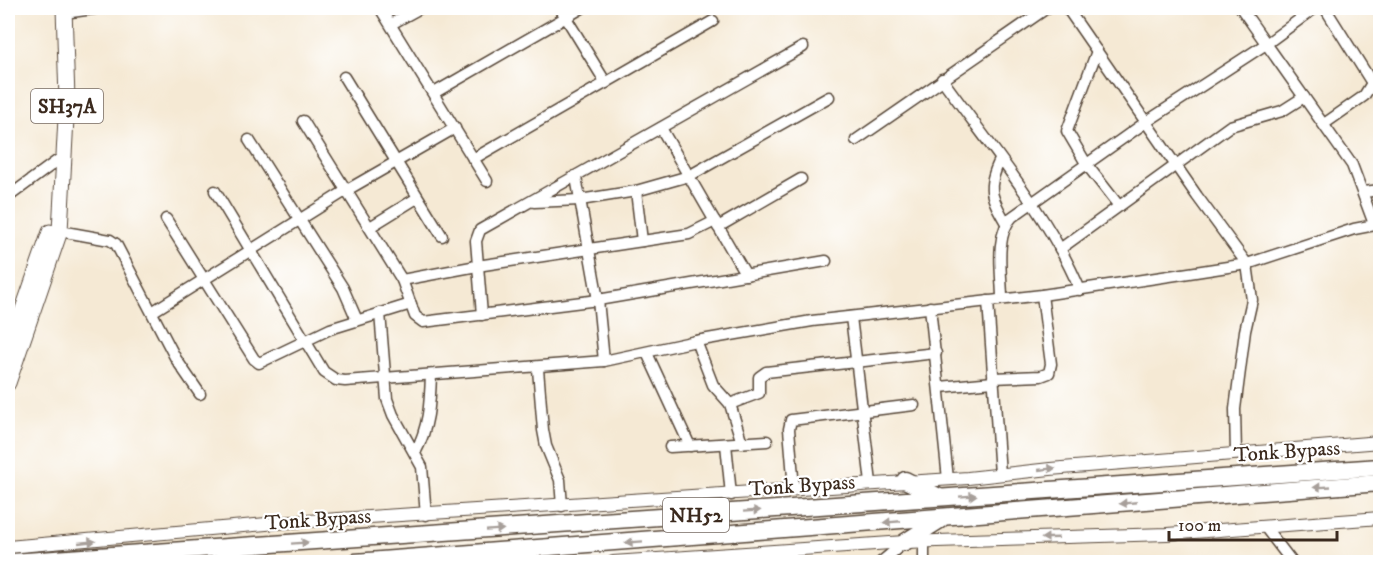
<svg xmlns="http://www.w3.org/2000/svg" width="1388" height="570" font-family="'IM FELL DW Pica',serif">
	<style>
		.lines { fill: none; stroke-linecap: round; stroke-linejoin: round }
		.canal { stroke: #71a1db; stroke-width: 12 }
		.minor-casing { stroke: #574739; stroke-width: 13 }
		.tertiary-casing { stroke: #574739; stroke-width: 14 }
		.primary-casing { stroke: #574739; stroke-width: 17 }
		.trunk-casing { stroke: #574739; stroke-width: 19 }
		.minor { stroke: #fff; stroke-width: 10 }
		.tertiary { stroke: #fff; stroke-width: 12 }
		.primary { stroke: #fff; stroke-width: 15 }
		.trunk { stroke: #fff; stroke-width: 16 }
		.oneway { fill: #a79f9a }
		.labels { text-anchor: middle; stroke-width: 4.5; stroke-linejoin: round; paint-order: stroke }
		.shield { fill: #fff; stroke: #766a62; stroke-width: 1.5 }
		.shield-label { font-size: 20px; font-weight: bold; fill: #3b2a1e }
		.street-label { font-size: 21px; fill: #3b2a1e; stroke: #fff }
	</style>
	<rect width="100%" height="100%" fill="#fff"/>
	<filter id="ink" filterUnits="userSpaceOnUse"><feTurbulence type="fractalNoise" baseFrequency=".0167" numOctaves="2"/><feDisplacementMap in="SourceGraphic" scale="12" xChannelSelector="R" yChannelSelector="G"/><feConvolveMatrix kernelMatrix="1 2 1 2 8 2 1 2 1" color-interpolation-filters="sRGB"/></filter>
	<filter id="wash" filterUnits="userSpaceOnUse"><feTurbulence type="fractalNoise" baseFrequency=".008" numOctaves="4" result="noise"/><feDisplacementMap in="SourceGraphic" scale="24" xChannelSelector="R" yChannelSelector="G"/><feGaussianBlur stdDeviation="1.35" result="paint"/><feColorMatrix in="noise" values="0 0 0 0 0 0 0 0 0 0 0 0 0 0 0 0 0 1.4 0 .05"/><feComposite in="paint" operator="in"/></filter>
	<g filter="url(#wash)">
		<rect width="100%" height="100%" fill="#f5e9d4"/>
		<g class="lines">
			<!-- canal -->
			<path class="canal" d="M1378,8L1380,12"/>
		</g>
	</g>
	<g filter="url(#ink)">
		<g class="lines">
			<!-- minor casing -->
			<g class="minor-casing">
				<g id="minor">
					<path d="M380,8L487,181"/>
					<path d="M560,8L606,83"/>
					<path d="M1067,8L1197,196L1247,264L1252,300L1245,331L1235,409L1236,454"/>
					<path d="M1241,8L1352,165L1374,224"/>
					<path d="M64,13L100,8"/>
					<path d="M391,24L420,8"/>
					<path d="M1097,51L1067,131L1087,165L1119,206"/>
					<path d="M344,77L442,236"/>
					<path d="M942,79C989,145 1049,215 1080,290"/>
					<path d="M434,93L582,8"/>
					<path d="M303,121L402,280L415,316L423,322L598,300L826,261"/>
					<path d="M1324,124L1364,96L1372,83L1325,8"/>
					<path d="M661,128L746,275"/>
					<path d="M249,140L343,288L357,320"/>
					<path d="M856,140L1047,8"/>
					<path d="M473,159L713,21"/>
					<path d="M1000,160C986,188 991,197 1006,223"/>
					<path d="M576,177L598,300L604,361"/>
					<path d="M215,191L324,372L336,380L345,381L604,361L696,341L812,321L1042,295L1176,275L1247,264L1354,229L1380,224"/>
					<path d="M636,191L642,241"/>
					<path d="M1364,192L1380,190"/>
					<path d="M8,197L65,155"/>
					<path d="M534,202L580,200L636,191L689,176L829,97"/>
					<path d="M166,219L254,359L259,363L330,329L411,304"/>
					<path d="M370,227L417,198"/>
					<path d="M718,227L801,179"/>
					<path d="M54,230L110,240L116,244L176,359L200,394"/>
					<path d="M1060,249L1230,126L1282,111L1304,97"/>
					<path d="M402,280L477,266L689,234L715,221"/>
					<path d="M1002,299C1002,275 994,236 1012,217L1146,122L1266,44L1315,8"/>
					<path d="M988,301L1000,474"/>
					<path d="M930,307L948,479"/>
					<path d="M152,312L347,190L455,128"/>
					<path d="M380,313L387,399L393,415L422,467L426,515"/>
					<path d="M482,315L476,241L480,230L803,47"/>
					<path d="M851,317L871,483"/>
					<path d="M696,341L713,385L730,404L742,443"/>
					<path d="M647,353L690,446"/>
					<path d="M538,369L543,430L546,446L560,480L562,506"/>
					<path d="M993,378L1041,376L1049,373L1051,364L1042,295"/>
					<path d="M940,387L993,382"/>
					<path d="M730,404L759,393V377L766,372L936,353"/>
					<path d="M726,444L731,495"/>
					<path d="M670,447L767,441"/>
					<path d="M415,453C429,427 430,404 431,375"/>
					<path d="M794,489L789,429L791,420L914,405"/>
					<path d="M1265,527L1292,562"/>
					<path d="M881,562L905,542"/>
					<path d="M924,562V542"/>
				</g>
			</g>
			<!-- tertiary casing -->
			<g class="tertiary-casing">
				<g id="tertiary">
					<path d="M8,547L277,523L968,478L1050,469L1380,442"/>
					<path d="M613,562L905,542L1167,534L1380,518"/>
				</g>
			</g>
			<!-- primary casing -->
			<g class="primary-casing">
				<g id="primary">
					<path d="M8,352L50,232"/>
					<path d="M8,383L60,231L67,99L64,8"/>
				</g>
			</g>
			<!-- trunk casing -->
			<g class="trunk-casing">
				<g id="trunk">
					<path d="M905,480L939,497"/>
					<path d="M905,542L940,520"/>
					<path d="M12,562L1380,467"/>
					<path d="M355,562L1380,483"/>
				</g>
			</g>
			<!-- minor -->
			<use href="#minor" class="minor"/>
			<!-- tertiary -->
			<use href="#tertiary" class="tertiary"/>
			<!-- primary -->
			<use href="#primary" class="primary"/>
			<!-- trunk -->
			<use href="#trunk" class="trunk"/>
		</g>
		<!-- one-way arrows -->
		<defs><path id="oneway-solid" d="M-6-.8H1V-3.2L6.5 0L1 3.2V.8H-6Z" transform="scale(1.5)"/></defs>
		<g class="oneway">
			<use href="#oneway-solid" transform="translate(1047 469) rotate(-6)"/>
			<use href="#oneway-solid" transform="translate(1322 487) rotate(177)"/>
			<use href="#oneway-solid" transform="translate(968 496) rotate(-4)"/>
			<use href="#oneway-solid" transform="translate(1128 503) rotate(175)"/>
			<use href="#oneway-solid" transform="translate(752 511) rotate(-4)"/>
			<use href="#oneway-solid" transform="translate(892 522) rotate(175)"/>
			<use href="#oneway-solid" transform="translate(495 530) rotate(-4)"/>
			<use href="#oneway-solid" transform="translate(1050 538) rotate(178)"/>
			<use href="#oneway-solid" transform="translate(87 542) rotate(-6)"/>
			<use href="#oneway-solid" transform="translate(634 542) rotate(176)"/>
			<use href="#oneway-solid" transform="translate(300 543) rotate(-4)"/>
		</g>
	</g>
	<g class="labels">
		<!-- shield labels -->
		<g class="shield">
			<rect x="31" y="89" width="72" height="34" rx="4.5"/>
			<rect x="663" y="498" width="66" height="34" rx="4.5"/>
		</g>
		<g class="shield-label">
			<text x="67" y="113">SH37A</text>
			<text x="696" y="522">NH52</text>
		</g>
		<!-- street labels -->
		<g class="street-label">
			<text transform="translate(1287 451) rotate(-4)" y="7">Tonk Bypass</text>
			<text transform="translate(802 485) rotate(-4)" y="7">Tonk Bypass</text>
			<text transform="translate(318 519) rotate(-4)" y="7">Tonk Bypass</text>
		</g>
	</g>
	<!-- margin -->
	<rect width="1388" height="570" fill="none" stroke="#fff" stroke-width="30"/>
	<!-- scale -->
	<path d="M1169 531v9h168v-9" fill="none" stroke="#3b2a1e" stroke-width="3"/>
	<text x="1178" y="531" font-size="18" fill="#3b2a1e" stroke="#ffffff" stroke-width="4.5" paint-order="stroke">100 m</text>
</svg>
